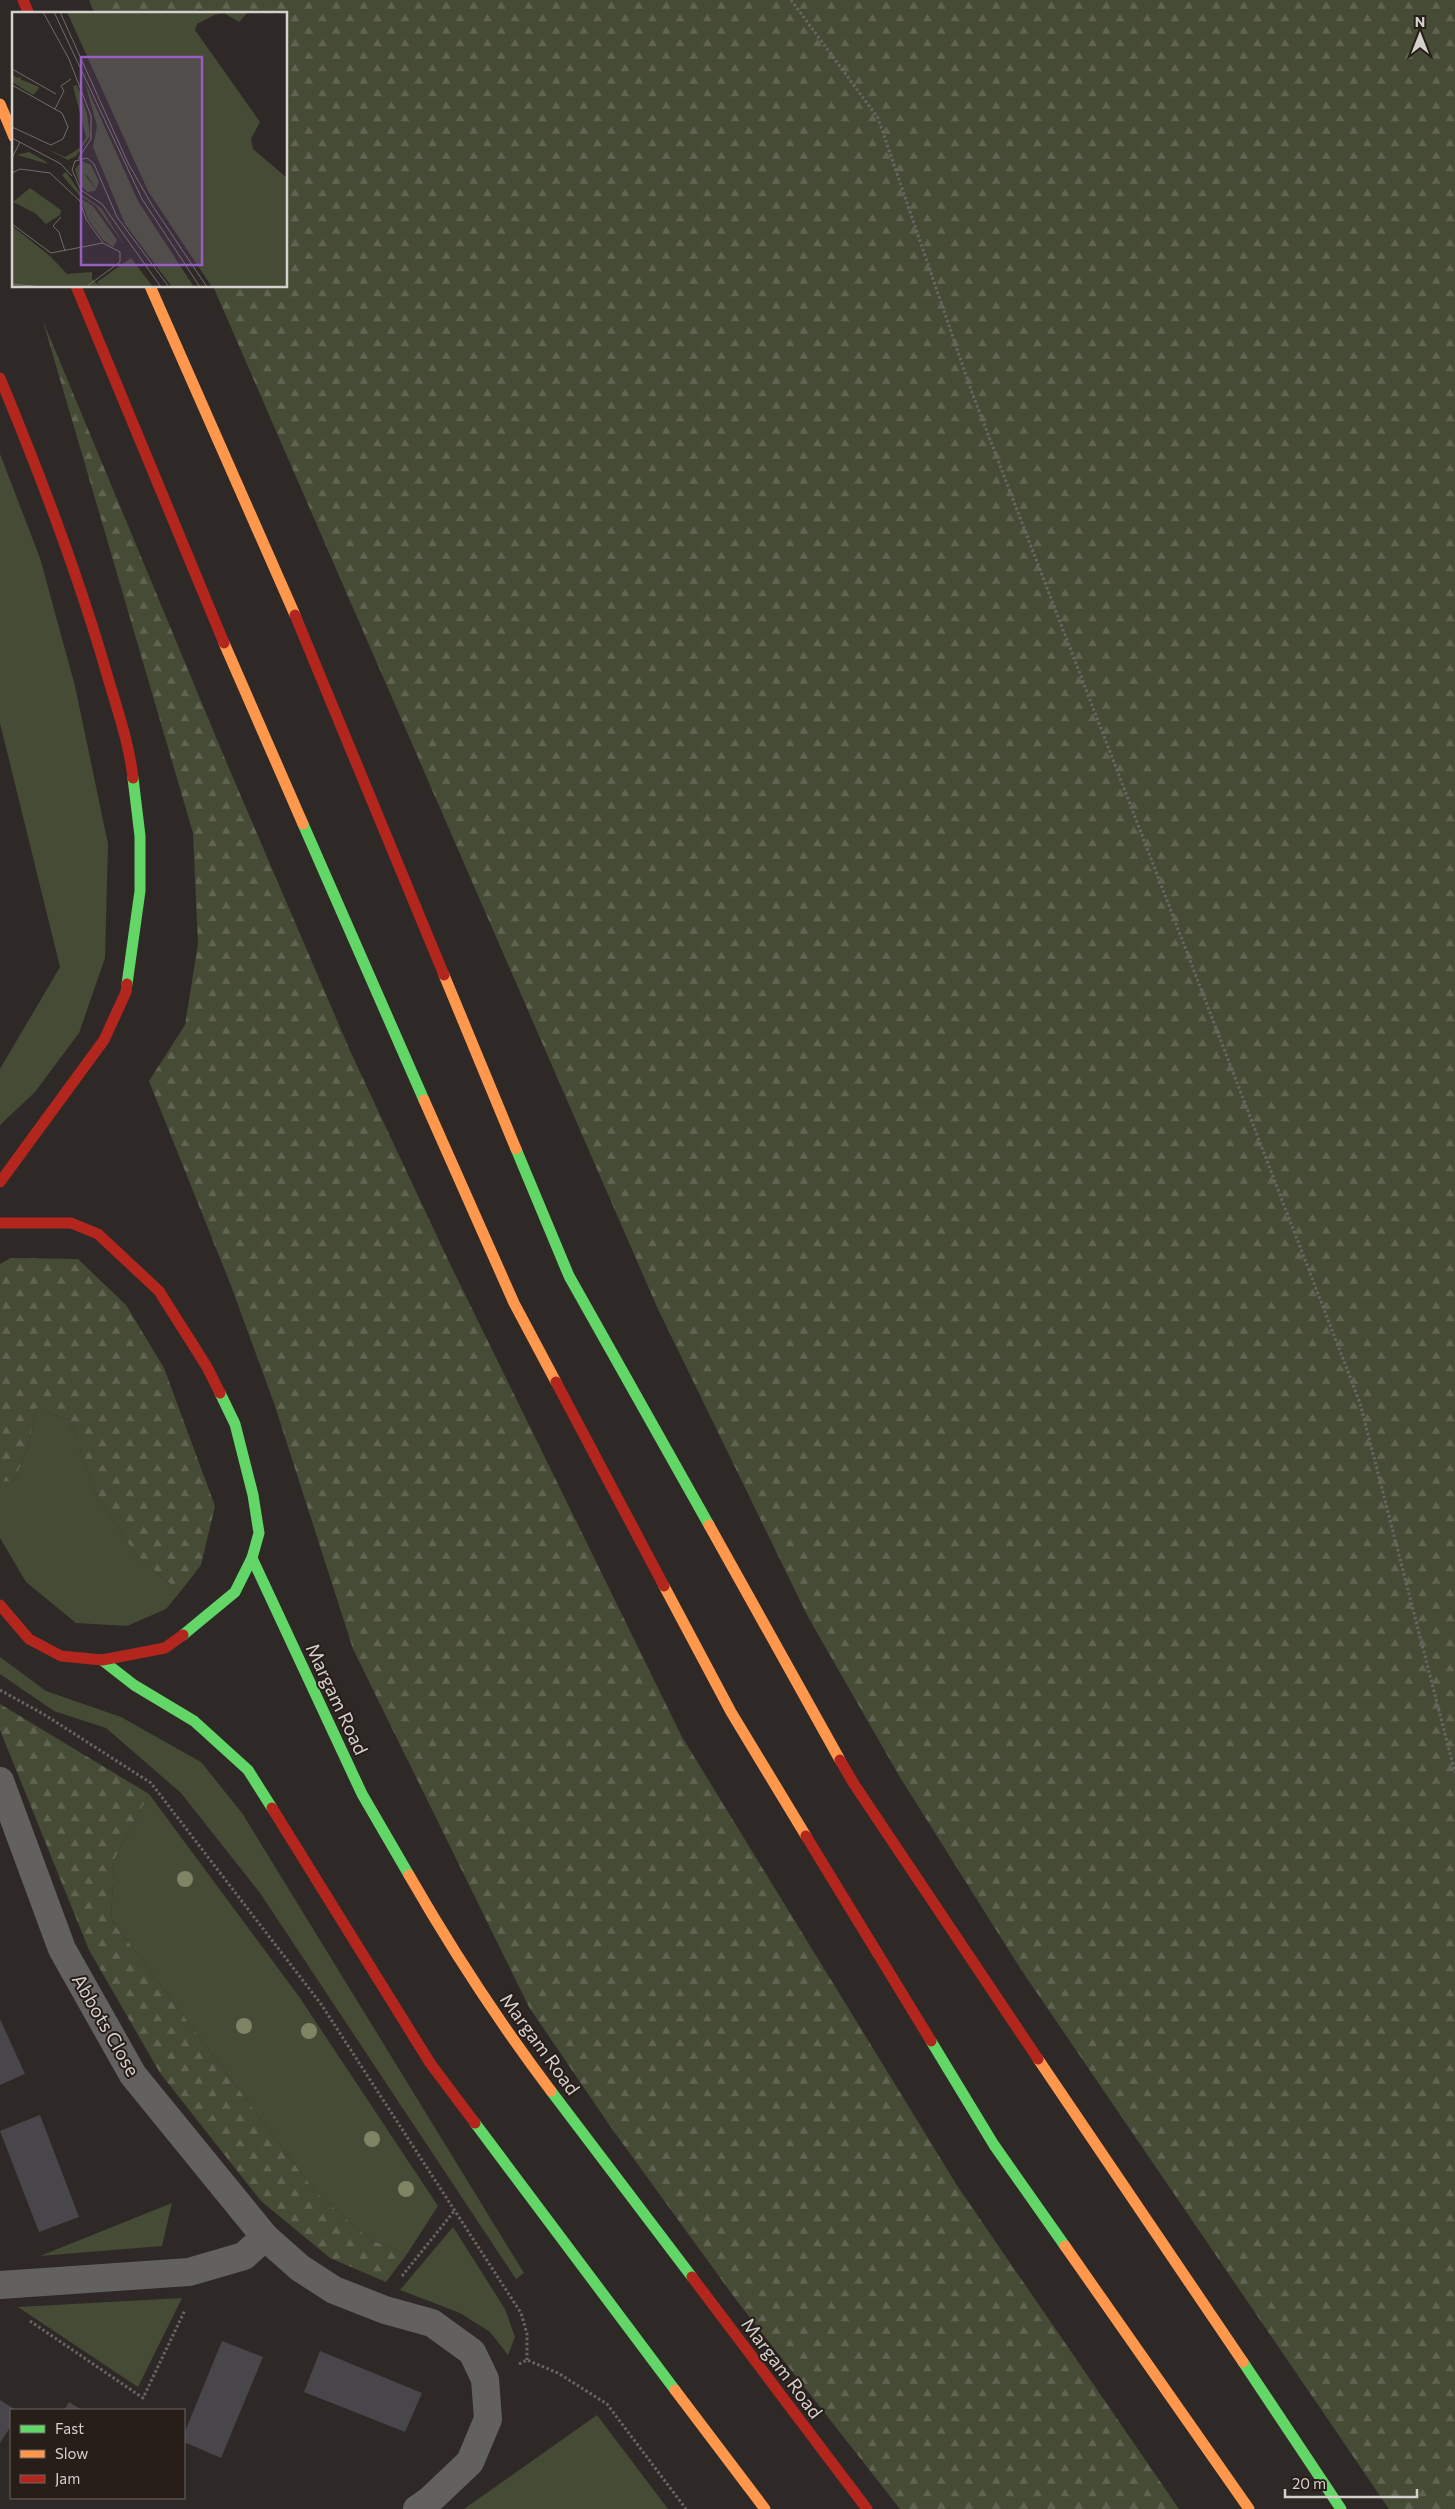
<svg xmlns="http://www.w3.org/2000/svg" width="1455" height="2509" font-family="Commissioner,sans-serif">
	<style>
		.grass { fill: #464b35 }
		.forest { fill: url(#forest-firs) }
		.building { fill: #48464a }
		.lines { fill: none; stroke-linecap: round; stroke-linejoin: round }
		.path { stroke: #686664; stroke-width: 3; stroke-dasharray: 2.5 2.5; stroke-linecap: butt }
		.street { stroke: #62615f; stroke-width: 28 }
		.fast { stroke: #63d668; stroke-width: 11 }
		.slow { stroke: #ff974d; stroke-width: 11 }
		.jam { stroke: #b3261e; stroke-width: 11 }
		.tree { fill: #7f8465 }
		.labels { text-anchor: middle; stroke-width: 4; stroke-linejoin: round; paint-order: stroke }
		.street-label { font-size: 19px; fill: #d6d0cc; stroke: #271e1a }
		.inset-road { fill: none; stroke: #716c68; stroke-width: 1 }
		.view { fill: #965dc3; fill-opacity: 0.15; stroke: #965dc3; stroke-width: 2.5 }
		.inset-edge { fill: none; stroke: #d6d0cc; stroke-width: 2.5 }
	</style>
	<defs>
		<pattern id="forest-firs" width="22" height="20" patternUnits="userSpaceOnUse" patternTransform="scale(1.25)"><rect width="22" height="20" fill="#464b35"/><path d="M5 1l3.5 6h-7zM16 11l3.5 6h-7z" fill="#606451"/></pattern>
	</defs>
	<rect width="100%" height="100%" fill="#2e2926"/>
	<!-- grass -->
	<g class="grass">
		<path d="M0,454L40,558L75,686L108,844L105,958L79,1033L35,1092L0,1125V1069L60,967L0,723Z"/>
		<path d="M36,1408L69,1420L98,1498L137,1556L180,1592L166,1609L127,1626L76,1623L26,1582L0,1538V1482L14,1481L29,1445Z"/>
		<path d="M0,1657L46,1691L121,1717L201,1762L242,1813L524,2273L516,2279L260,1893L181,1793L106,1728L54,1711L0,1674Z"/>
		<path d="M149,1794L300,1998L438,2206L407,2254L370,2240L314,2190L111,1919L114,1860Z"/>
		<path d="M172,2203L162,2246L40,2256Z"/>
		<path d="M453,2227L505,2309L515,2337L508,2355L490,2332L460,2313L400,2290Z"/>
		<path d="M182,2298L138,2387L18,2307Z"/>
		<path d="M597,2415L668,2509H464Z"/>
	</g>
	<!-- forest -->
	<g class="forest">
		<path d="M89,0H1455V2509H1389L1022,1971L901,1779L808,1617L657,1307L213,286H286V14H95Z"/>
		<path d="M43,321L228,766L351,1053L450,1264L682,1737L958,2187L1179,2509H900L737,2301L610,2126L529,2007L353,1649L274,1403L230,1283L149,1081L185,1025L198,944L193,833Z"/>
		<path d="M11,1258L78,1259L126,1305L164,1368L215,1506L201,1565L180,1592L137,1556L98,1498L69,1420L36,1408L29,1445L14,1481L0,1482V1264Z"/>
		<path d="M0,1704L149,1794L114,1860L111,1919L314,2190L370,2240L407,2254L386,2282L330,2258L261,2201L160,2073L89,1950L0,1730Z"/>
	</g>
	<!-- building -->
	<g class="building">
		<path d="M0,2019L25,2074L0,2085Z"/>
		<path d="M40,2115L79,2217L39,2232L0,2131Z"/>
		<path d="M222,2341L263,2357L221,2458L184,2442V2434Z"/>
		<path d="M320,2351L422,2393L405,2432L304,2392Z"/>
		<path d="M0,2400L16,2410H11V2426L0,2443Z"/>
		<path d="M69,2402L82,2410H64Z"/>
	</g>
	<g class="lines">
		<!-- path -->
		<g class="path">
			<path d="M791,0L878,118L971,390L1360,1403L1455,1773"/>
			<path d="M0,1690L45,1715L151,1783L321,2004L521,2313L527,2334V2360"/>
			<path d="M402,2276L455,2210"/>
			<path d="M30,2321L143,2398L185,2310"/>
			<path d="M519,2364L527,2360L558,2373L607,2404L686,2509"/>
		</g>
		<!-- street -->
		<g class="street">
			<path d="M0,1781L62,1949L133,2075L265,2237L300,2268L334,2290L385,2310L432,2323L472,2352L485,2379L488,2419L470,2462L430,2500L417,2509"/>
			<path d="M0,2285L189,2272L244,2256L265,2237"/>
		</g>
		<!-- fast -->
		<g class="fast">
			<path d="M303,824L424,1100"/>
			<path d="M127,984L140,891V836L133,778"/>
			<path d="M516,1149L569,1276L709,1525"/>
			<path d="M252,1558L362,1794L409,1875"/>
			<path d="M183,1635L235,1592L252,1558L259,1533L253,1495L235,1424L220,1393"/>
			<path d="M102,1660L134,1685L194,1721L248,1770L272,1808"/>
			<path d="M931,2041L994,2145L1065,2246"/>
			<path d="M551,2091L692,2277"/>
			<path d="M475,2123L675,2390"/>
			<path d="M1243,2362L1341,2509"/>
		</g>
		<!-- slow -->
		<g class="slow">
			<path d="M0,104L14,137"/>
			<path d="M150,286L295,615"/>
			<path d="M224,643L303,824"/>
			<path d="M444,975L516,1149"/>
			<path d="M424,1100L514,1303L556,1382"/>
			<path d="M709,1525L840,1760"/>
			<path d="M664,1586L731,1712L806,1836"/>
			<path d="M409,1875C452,1950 499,2022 551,2091"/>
			<path d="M1038,2059L1243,2362"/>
			<path d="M1065,2246L1249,2509"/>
			<path d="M675,2390L765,2509"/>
		</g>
		<!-- jam -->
		<g class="jam">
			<path d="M23,0L29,14"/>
			<path d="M76,286L224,643"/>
			<path d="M0,378C40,474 77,571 106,671C116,706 129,742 133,778"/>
			<path d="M295,615L444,975"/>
			<path d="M0,1182L104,1040L126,992L127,984"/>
			<path d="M0,1223H71L98,1234L159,1291L207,1367L220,1393"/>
			<path d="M556,1382L664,1586"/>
			<path d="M0,1605L29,1639L61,1656L102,1660L165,1648L183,1635"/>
			<path d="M840,1760L854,1784L1038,2059"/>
			<path d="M272,1808L430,2063L475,2123"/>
			<path d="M806,1836L931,2041"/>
			<path d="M692,2277L867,2509"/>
		</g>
	</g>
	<!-- trees -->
	<g class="tree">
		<circle cx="185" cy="1879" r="8"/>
		<circle cx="244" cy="2026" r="8"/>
		<circle cx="309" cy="2031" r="8"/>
		<circle cx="372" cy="2139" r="8"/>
		<circle cx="406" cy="2189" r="8"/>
	</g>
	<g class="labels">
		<!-- street labels -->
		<g class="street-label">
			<text transform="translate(337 1699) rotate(65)" y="7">Margam Road</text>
			<text transform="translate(106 2025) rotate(60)" y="7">Abbots Close</text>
			<text transform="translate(540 2044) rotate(54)" y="7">Margam Road</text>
			<text transform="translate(782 2368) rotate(53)" y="7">Margam Road</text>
		</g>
	</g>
	<!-- overview -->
	<g transform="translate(12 12)">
		<rect width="275" height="275" fill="#2e2926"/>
		<path d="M0,63L6,66L9,64L8,67L27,75L26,78L21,83L0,70ZM65,73L75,102L78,124L64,144L56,148L31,135L53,145L68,136L74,125L61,74ZM17,140L33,149L36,152L5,143ZM54,160L69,182L89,196L113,234L84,194L67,183L50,163ZM72,162L84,177L83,179L75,180L71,176L66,168ZM18,176L49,198L48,203L34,212L23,201L1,190ZM81,194L105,228L103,232L78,204ZM119,246L141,275H89L85,270Z" fill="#464b35"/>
		<path d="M55,0H236L227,10L212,1L202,3L185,12L183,18L248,110L239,127L241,137L275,166V275H200L136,179ZM73,71L126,189L182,275H160L113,212L81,135L85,114ZM70,149L79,153L87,170L84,177L75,163L66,168L63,157ZM68,186L81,194L78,204L103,232L101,235L91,228L76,207Z" fill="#464b35"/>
		<path d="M0,214L38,244L55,262L80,260V267L89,275H0Z" fill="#464b35"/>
		<path class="inset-road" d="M31,0L57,47L79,104V127L66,147M42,0L130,187L188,275M48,0L116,151L140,193L195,275M0,57L44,82M0,73L50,101L56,115L51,127L39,133L0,115M43,97L52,79L49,74L59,67M0,126L49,152L60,164M0,146L8,130M0,161L8,157L38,161L68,189L74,207L91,231L108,240V250L74,275M49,205L41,214L47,220L53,239M0,212L39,241L91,231M0,272L30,275M149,275L90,192L69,178L60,158L63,149L75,146L82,152L105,205L157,275"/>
		<path class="view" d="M69,45H190V253H69Z"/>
		<rect width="275" height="275" class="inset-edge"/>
	</g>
	<!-- legend -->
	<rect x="10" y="2409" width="175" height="90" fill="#271e1a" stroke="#6d6561"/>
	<rect x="20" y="2425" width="25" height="8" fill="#63d668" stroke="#6d6561"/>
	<text x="55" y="2434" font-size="15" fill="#d6d0cc">Fast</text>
	<rect x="20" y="2450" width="25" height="8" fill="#ff974d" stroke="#6d6561"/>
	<text x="55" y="2459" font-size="15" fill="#d6d0cc">Slow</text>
	<rect x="20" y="2475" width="25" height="8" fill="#b3261e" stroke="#6d6561"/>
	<text x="55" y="2484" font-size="15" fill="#d6d0cc">Jam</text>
	<!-- north arrow -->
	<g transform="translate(1420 35)" stroke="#271e1a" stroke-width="4" paint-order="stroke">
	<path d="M0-4L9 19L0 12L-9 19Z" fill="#d6d0cc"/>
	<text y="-8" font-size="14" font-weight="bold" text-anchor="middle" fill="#d6d0cc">N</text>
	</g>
	<!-- scale -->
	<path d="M1285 2489v8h132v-8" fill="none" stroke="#d6d0cc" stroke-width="2.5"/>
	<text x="1292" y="2489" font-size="15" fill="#d6d0cc" stroke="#271e1a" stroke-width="4" paint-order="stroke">20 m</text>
</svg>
